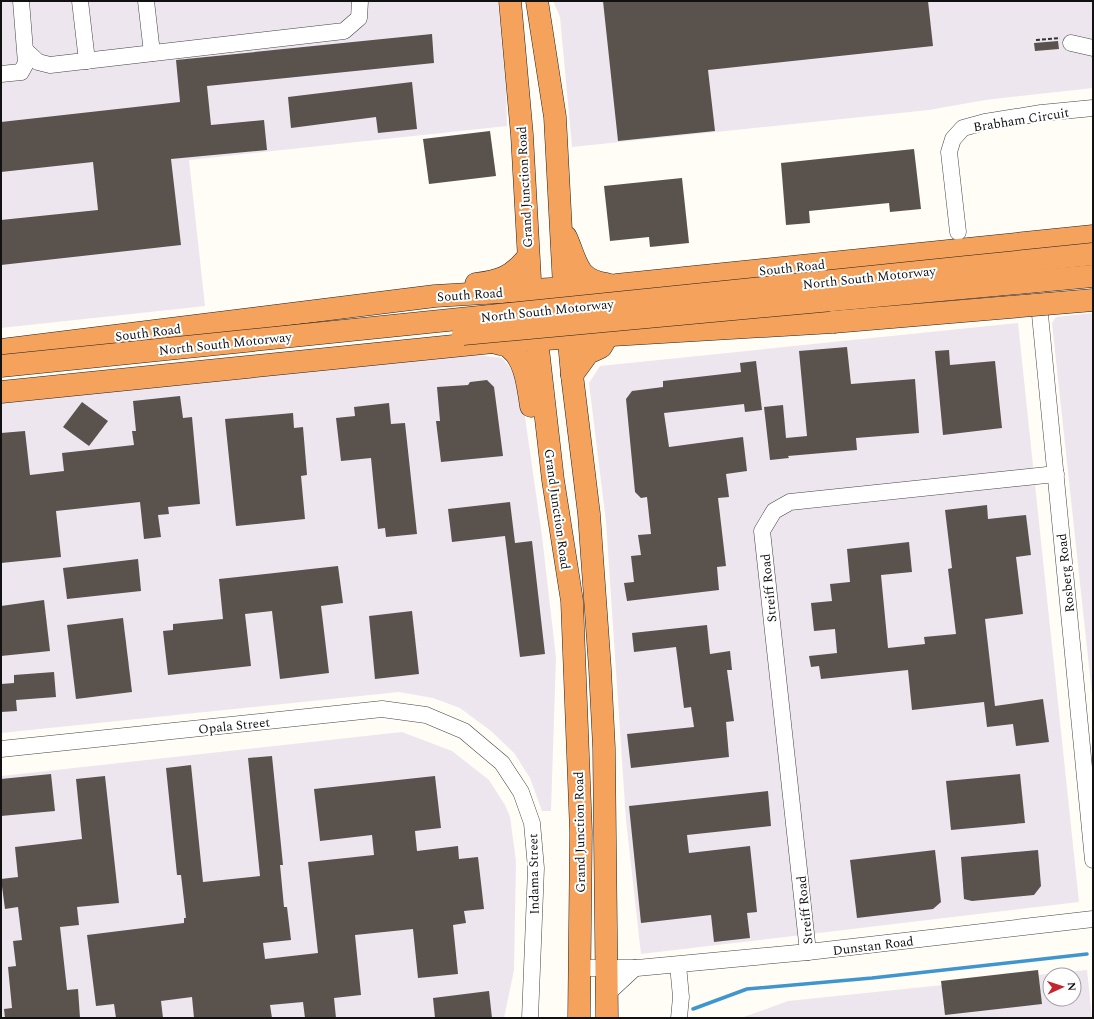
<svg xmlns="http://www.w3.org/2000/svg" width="1094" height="1019" font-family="Spectral,serif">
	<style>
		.industrial { fill: #eee6ef; fill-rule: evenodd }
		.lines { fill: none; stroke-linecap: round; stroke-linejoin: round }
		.stream { stroke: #3f96cf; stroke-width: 3.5 }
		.building { fill: #5a524d }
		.minor-casing { stroke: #444; stroke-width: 17 }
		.highway-casing { stroke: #222; stroke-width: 23 }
		.path { stroke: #333; stroke-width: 2; stroke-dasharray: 4 2; stroke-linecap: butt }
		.minor { stroke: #fff; stroke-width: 16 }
		.highway { stroke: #f5a25d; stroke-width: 22 }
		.highway-bridge-casing { stroke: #222; stroke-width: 23; stroke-linecap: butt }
		.highway-bridge { stroke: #f5a25d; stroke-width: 22 }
		.labels { text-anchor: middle; stroke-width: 4; stroke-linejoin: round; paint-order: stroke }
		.street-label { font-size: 13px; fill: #111; stroke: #fff }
	</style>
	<rect width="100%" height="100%" fill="#fffdf5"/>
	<!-- industrial -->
	<g class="industrial">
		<path d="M1,1H498L506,88L507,126L189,160L205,306L1,328Z"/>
		<path d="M553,1H1093V88L985,100L929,110L572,147L560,17Z"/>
		<path d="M1093,313V704L1052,323L1056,317Z"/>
		<path d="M1018,323L1079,902L641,954L626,820L606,522L589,383L600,366Z"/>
		<path d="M478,355L502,358L513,371L523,403L542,536L556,658L551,811H542L530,778L514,753L491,731L460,708L433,698L399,692L1,733V403L318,369Z"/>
		<path d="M402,732L452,751L489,780L505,805L510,817L516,861L514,970L504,1018H1V776Z"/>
		<path d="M1087,970L1092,1018H741L788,1001ZM1050,975H1074V999H1050Z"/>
	</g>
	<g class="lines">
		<!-- stream -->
		<path class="stream" d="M693,1009L747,989L872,978L1087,954"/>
	</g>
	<!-- building -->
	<g class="building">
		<path d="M603,1H928L933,46L708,70L715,131L618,141Z"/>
		<path d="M432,34L434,63L207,86L211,125L264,120L267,150L171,159L181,245L1,265V220L98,210L93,162L1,172V122L180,102L176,60Z"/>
		<path d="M1058,41L1059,49L1035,51L1034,43Z"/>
		<path d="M412,82L417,129L378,133L376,117L291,128L288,97Z"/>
		<path d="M490,131L496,176L429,184L423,139Z"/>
		<path d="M914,149L921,209L890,212L889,203L809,211L810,223L786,225L781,163Z"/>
		<path d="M682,178L689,243L650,247L649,237L610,241L604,186Z"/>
		<path d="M847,347L851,384L915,379L919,433L856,438L857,450L788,456L789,458L770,460L764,407L783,405L786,438L807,436L799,351Z"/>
		<path d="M949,350L950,365L995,361L1002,428L943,435L935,351Z"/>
		<path d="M756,361L762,410L745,412L744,404L664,413L669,447L743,437L747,471L726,474L729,497L718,498L726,566L717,567L719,590L627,601L624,583L634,582L631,556L641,555L638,535L651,534L647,497L641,498L635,492L626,399L632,391L663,387V381L741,372L740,363Z"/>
		<path d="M487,380L494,387L503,456L441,462L436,421H440L437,387L468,385L470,382Z"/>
		<path d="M180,396L183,418L192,417L200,504L168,507L169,514L158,515L161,537L144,539L140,502L56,511L61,557L1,563V433L25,431L30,475L64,471L62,453L134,445L132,431H136L133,401Z"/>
		<path d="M82,402L108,421L89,446L63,427Z"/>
		<path d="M389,403L391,424L405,423L417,534L386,537L385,528L378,529L371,458L341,461L336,418L355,416L354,407Z"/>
		<path d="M293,413L294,428L303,427L307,475L301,476L305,519L236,526L225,419Z"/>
		<path d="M510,502L515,543L532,541L545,654L520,657L505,536L452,542L448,509Z"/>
		<path d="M987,505L988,519L1026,515L1031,555L1016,557L1023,614L985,619L995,706L1043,699L1049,742L1016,746L1013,724L987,727L984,702L912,710L908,670L821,679L819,666L811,667L809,656L837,653L835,629L814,631L811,603L832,601L830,584L850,582L847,549L909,542L912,572L881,575L888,648L925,644L924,637L956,634L948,569L952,568L945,510Z"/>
		<path d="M138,559L141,591L67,599L63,568Z"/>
		<path d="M338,566L343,603L321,606L329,673L280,679L272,611L245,614L251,666L168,675L163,631L173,630V624L223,619L219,579Z"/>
		<path d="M44,600L50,651L1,656V606Z"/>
		<path d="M412,611L419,674L375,679L369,616Z"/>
		<path d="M123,618L132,692L76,699L67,625Z"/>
		<path d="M707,625L710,654L730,651L732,670H727L734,721L726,722L729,757L631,768L627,734L694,727L691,707L684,708L676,647L634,652L632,633Z"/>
		<path d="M54,672L56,697L16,700L17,711L1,712V684L14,683V675Z"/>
		<path d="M272,756L283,865H280L284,907H287L291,940L263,943L265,959L318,953L308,862L374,855L372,835L320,841L314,789L435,776L441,828L415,831L417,851L458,846L459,859L478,857L484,909L464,911L466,923L453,925L458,974L418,978L413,929L355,935L361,995L334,998L336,1018H305L303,1002L270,1005L272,1018H194L192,997L161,1001L163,1018H116L114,1004L96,1006L87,935L184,923V918H186L181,875H177L166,768L191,765L203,882L260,876L248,758Z"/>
		<path d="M51,774L55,811L1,816V779Z"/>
		<path d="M1020,774L1025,823L951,830L946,781Z"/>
		<path d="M105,776L119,903L77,907L79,925L60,927L67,990L78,989L80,1018H5L4,1009L12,1008L8,967L16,966L13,941L22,940L18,907L5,909L1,879L18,877L15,847L82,839L76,779Z"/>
		<path d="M768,791L771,826L687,835L689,853L750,846L757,912L747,913L750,938L714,942L711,915L641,923L629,806Z"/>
		<path d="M935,850L941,902L933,909L857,918L850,860Z"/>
		<path d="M1038,850L1041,886L1034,895L972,901L964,899L961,857Z"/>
		<path d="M1038,970L1042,1004L945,1015L941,981Z"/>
		<path d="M489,991L492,1018H435L433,998Z"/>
	</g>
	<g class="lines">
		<!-- minor casing -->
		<g class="minor-casing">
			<g id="minor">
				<path d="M80,1L87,61"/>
				<path d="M146,1L152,53"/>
				<path d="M1071,43L1093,48"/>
				<path d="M26,51L38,62L50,65L344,31L359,18L360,1"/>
				<path d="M1,74L21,72L26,63L21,1"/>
				<path d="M958,232L949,152L953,139L963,128L985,122L1041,113L1093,108"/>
				<path d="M1038,294L1093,860"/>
				<path d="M1,749L382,709L426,715L464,731L502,763L521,792L532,823L536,868L530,1018"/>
				<path d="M808,952L762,531L774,511L790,502L1056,474"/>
				<path d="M678,965L681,997L679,1018"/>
				<path d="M580,968H637L808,952L1093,919"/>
				<path d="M607,994L635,968"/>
			</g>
		</g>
		<!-- highway casing -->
		<g class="highway-casing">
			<g id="highway">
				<path d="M510,1L522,135L530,279L553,480L572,601L581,832L579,1018"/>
				<path d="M537,1L555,117L564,287L572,375L589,514L600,669L604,748L607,1018"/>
				<path d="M566,237C577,261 576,280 606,284"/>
				<path d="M476,284C500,281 512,277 528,257"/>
				<path d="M493,342C498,344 506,344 510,348C526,360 528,388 531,406"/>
				<path d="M1,350L435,296L616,285L1093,236"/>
				<path d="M572,375L588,353L601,347L608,335"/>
				<path d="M1,392L493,342L833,322"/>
			</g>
		</g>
		<!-- path -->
		<path class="path" d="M1036,40L1060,38"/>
		<!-- minor -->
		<use href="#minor" class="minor"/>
		<!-- highway -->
		<use href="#highway" class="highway"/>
		<!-- highway-bridge casing -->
		<g class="highway-bridge-casing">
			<g id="highway-bridge">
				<path d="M833,322L1093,300"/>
				<path d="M463,334L1093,276"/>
				<path d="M1,366L1093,254"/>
			</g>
		</g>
		<!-- highway-bridge -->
		<use href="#highway-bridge" class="highway-bridge"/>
	</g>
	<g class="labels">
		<!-- street labels -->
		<g class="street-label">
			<text transform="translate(1021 119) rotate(-9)" y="5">Brabham Circuit</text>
			<text transform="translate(524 187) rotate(-93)" y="5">Grand Junction Road</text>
			<text transform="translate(792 267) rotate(-6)" y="5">South Road</text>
			<text transform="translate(869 277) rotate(-6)" y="5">North South Motorway</text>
			<text transform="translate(470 294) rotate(-4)" y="5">South Road</text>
			<text transform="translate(547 310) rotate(-6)" y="5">North South Motorway</text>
			<text transform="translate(148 332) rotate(-7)" y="5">South Road</text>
			<text transform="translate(225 343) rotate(-6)" y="5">North South Motorway</text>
			<text transform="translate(558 509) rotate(82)" y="5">Grand Junction Road</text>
			<text transform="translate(1065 573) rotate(-96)" y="5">Rosberg Road</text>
			<text transform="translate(768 588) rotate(-96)" y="5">Streiff Road</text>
			<text transform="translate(234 725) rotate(-6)" y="5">Opala Street</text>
			<text transform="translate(579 832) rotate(-91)" y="5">Grand Junction Road</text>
			<text transform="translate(533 874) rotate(-91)" y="5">Indama Street</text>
			<text transform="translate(804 910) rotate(-96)" y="5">Streiff Road</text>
			<text transform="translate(873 945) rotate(-7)" y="5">Dunstan Road</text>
		</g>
	</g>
	<!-- border -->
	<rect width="1094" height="1019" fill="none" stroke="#111111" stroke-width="4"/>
	<!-- north arrow -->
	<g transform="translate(1062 987) rotate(87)"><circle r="19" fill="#ffffff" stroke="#a0a0a0"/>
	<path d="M0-3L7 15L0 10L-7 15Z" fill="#c4262e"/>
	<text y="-6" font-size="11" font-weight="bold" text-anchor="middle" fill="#111111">N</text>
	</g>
</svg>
